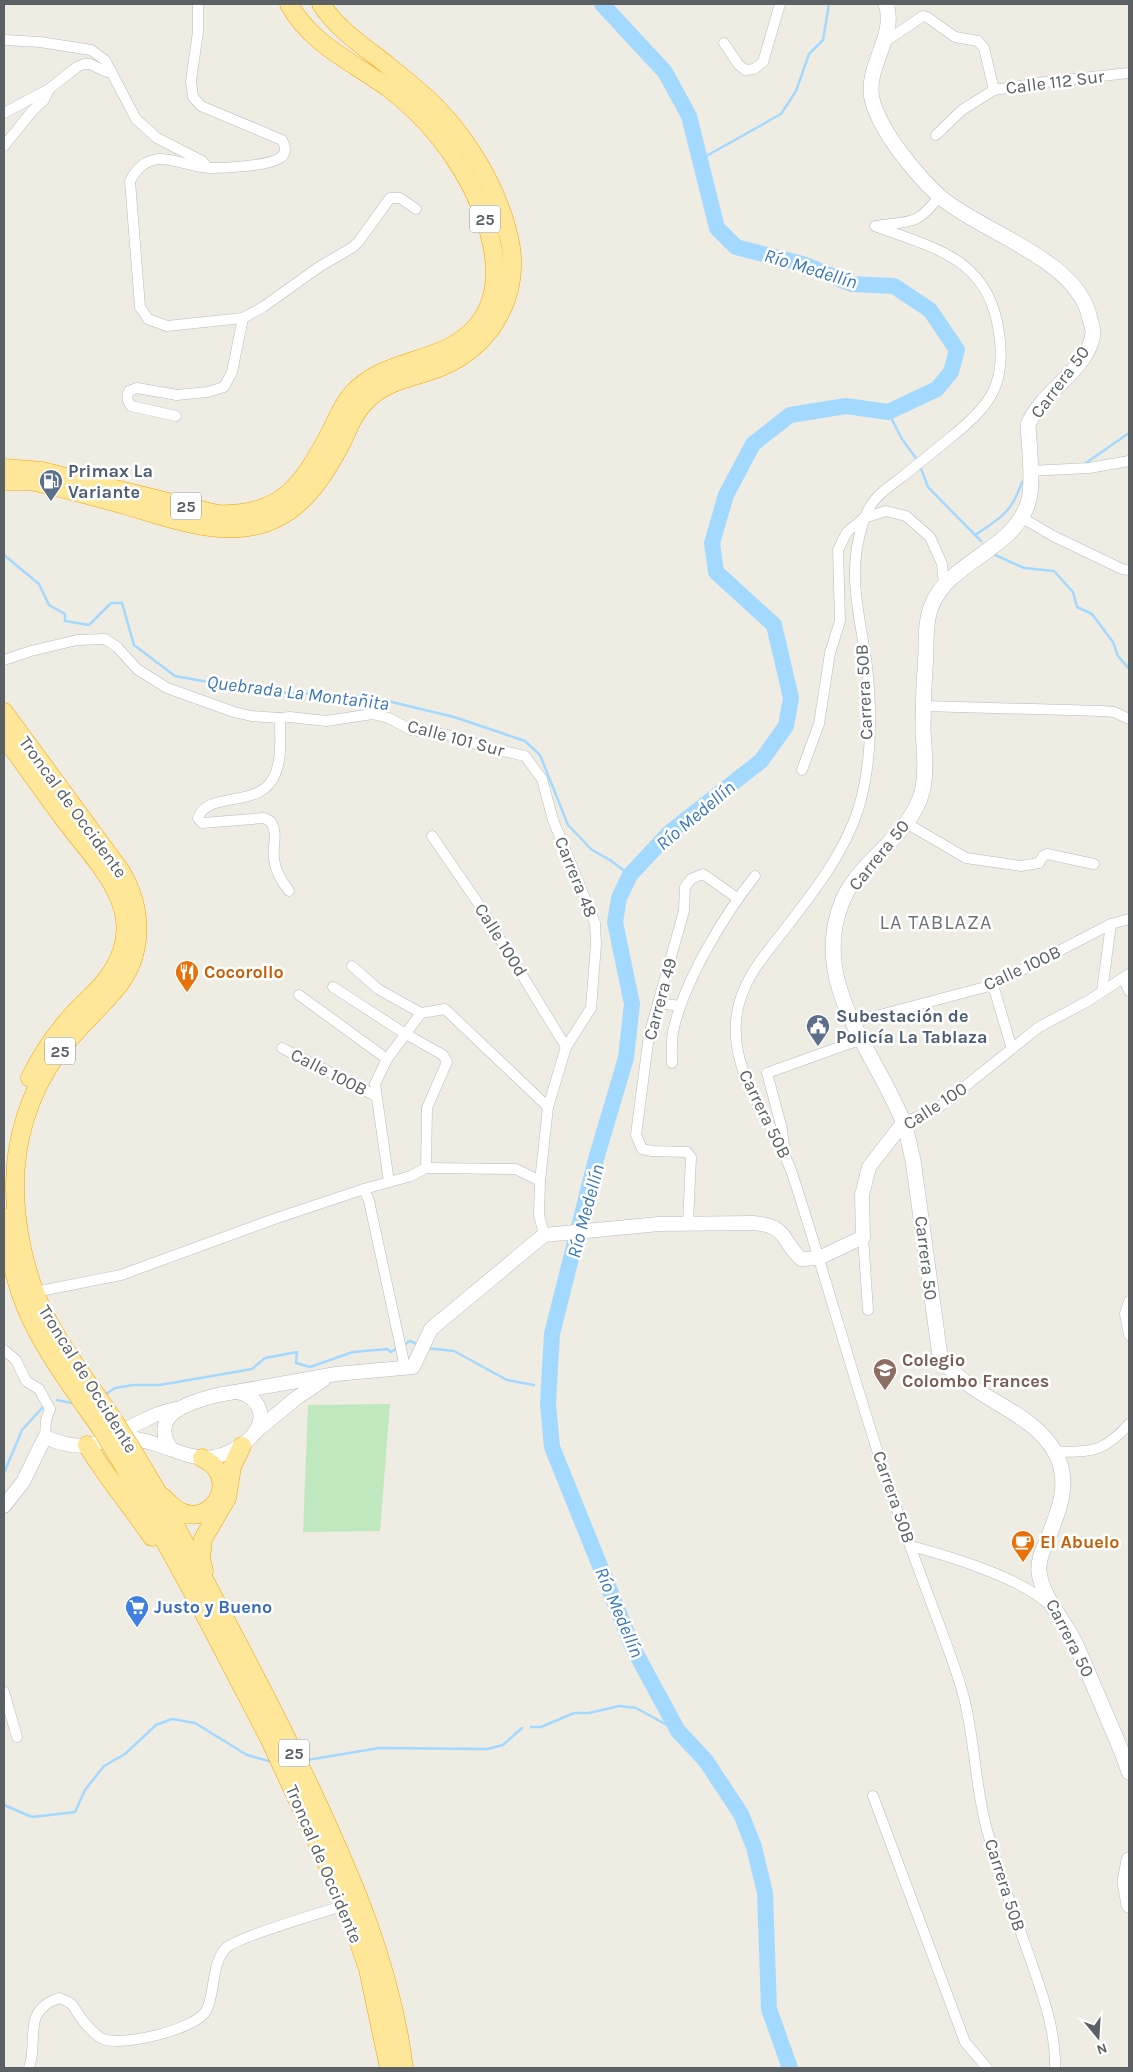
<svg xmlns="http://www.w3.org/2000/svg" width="1133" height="2072" font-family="Karla,sans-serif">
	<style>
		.grass { fill: #bfe8be }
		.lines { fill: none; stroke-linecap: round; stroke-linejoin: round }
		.stream { stroke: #a4d9ff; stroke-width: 2.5 }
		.river { stroke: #a4d9ff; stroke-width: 16 }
		.minor-casing { stroke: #b6babe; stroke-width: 11 }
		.tertiary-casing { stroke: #b6babe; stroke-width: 15 }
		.secondary-casing { stroke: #b7bbc1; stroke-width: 16 }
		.trunk-casing { stroke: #f3a200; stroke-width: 19 }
		.minor { stroke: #fff; stroke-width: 10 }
		.tertiary { stroke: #fff; stroke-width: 14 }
		.secondary { stroke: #fff; stroke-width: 15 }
		.trunk { stroke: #ffe79a; stroke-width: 18 }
		.trunk-bridge-casing { stroke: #f3a200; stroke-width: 19; stroke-linecap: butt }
		.trunk-bridge { stroke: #ffe79a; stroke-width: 18 }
		.labels { text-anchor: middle; stroke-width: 5; stroke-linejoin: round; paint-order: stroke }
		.shield { fill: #fff; stroke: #8c9093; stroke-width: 1 }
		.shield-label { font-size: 16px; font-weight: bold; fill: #5b6065 }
		.street-label { font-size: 18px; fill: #5b6065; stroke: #fff }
		.service-label { font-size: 18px; font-weight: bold; fill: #4e5e75; stroke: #fff; text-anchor: start }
		.food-label { font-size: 18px; font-weight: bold; fill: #c56008; stroke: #fff; text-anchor: start }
		.education-label { font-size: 18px; font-weight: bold; fill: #785e54; stroke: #fff; text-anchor: start }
		.shop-label { font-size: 18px; font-weight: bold; fill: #366cbe; stroke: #fff; text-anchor: start }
		.water-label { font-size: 19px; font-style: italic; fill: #3a79b8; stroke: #fff }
		.quarter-label { font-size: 20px; letter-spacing: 1px; fill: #6c7277; stroke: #fff }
	</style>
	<rect width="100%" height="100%" fill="#efece3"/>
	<!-- grass -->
	<path class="grass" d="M390,1404L380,1531L303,1532L308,1405Z"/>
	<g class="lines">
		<!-- stream -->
		<g class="stream">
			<path d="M701,159L781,114L796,91L809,54L823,40L829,4"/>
			<path d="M888,412L902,439L918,461"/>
			<path d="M1083,465L1129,433"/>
			<path d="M920,466L928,487L981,541"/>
			<path d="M975,535C1002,517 1011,513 1022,482"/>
			<path d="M993,554L1024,568L1054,571L1073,592L1077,607L1092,614L1113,642L1118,656L1129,669"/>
			<path d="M4,555L39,584L49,605L65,614V621L89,625L111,603H122L134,645L175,676L258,691L371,697L454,717L525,741L540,755L568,825L592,850L610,860L630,875"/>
			<path d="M404,1345L410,1341L419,1345"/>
			<path d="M426,1348L454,1351L507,1380L534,1385"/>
			<path d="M106,1394L115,1388L133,1385H160L252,1369L265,1358L297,1352L296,1363L310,1367L353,1352L387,1349L391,1352L399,1347"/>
			<path d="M57,1400L72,1403"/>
			<path d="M4,1473L22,1430L43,1407"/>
			<path d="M531,1727H541L574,1713H589L619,1706L636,1708L678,1731"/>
			<path d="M307,1760L379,1748L487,1749L503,1745L522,1728"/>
			<path d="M4,1805L32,1817L75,1812L85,1790L104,1766L125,1754L156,1725L172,1719L195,1723L247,1755L272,1762"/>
		</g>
		<!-- river -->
		<path class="river" d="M602,4L665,72L689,116L717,228L736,247L806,265L851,284L894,286L930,310L957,350L951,372L937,389L888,412L846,406L790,415L753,444L726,495L712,543L716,572L774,625L791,698L786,726L761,761L670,832L630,875L619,898L615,922L632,1004L626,1058L596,1159L552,1334L548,1403L552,1447L633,1648L678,1731L706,1761L741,1814L754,1847L765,1893L769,2009L790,2068"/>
		<!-- minor casing -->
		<g class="minor-casing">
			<g id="minor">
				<path d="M198,4V32L191,81L193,97L201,106L282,140C286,147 287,155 278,159C266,166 224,168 209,168C193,167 176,159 160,159C145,160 137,168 130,181L140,307L148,319L167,326L243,318L263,307L319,267L353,247L359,241L390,198H400L416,209"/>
				<path d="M4,40L40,42L91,50L105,60L136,119L157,138L202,161L207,167"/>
				<path d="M724,43L738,64L745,70L754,69L763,62L780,4"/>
				<path d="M883,43L923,16L927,17L955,37L978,41L984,48L994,90L1045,82L1129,73"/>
				<path d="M4,113L49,89L77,67L84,64H90L107,72L111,71"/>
				<path d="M936,135L962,110L994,90"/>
				<path d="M4,146L33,110L44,100L49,89"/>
				<path d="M875,226C936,249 989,258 999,333C1007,385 989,407 950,438C934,451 918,464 902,477C883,491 870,499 863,523C846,574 860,615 867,666C872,712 872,765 858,810C843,856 811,895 782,933C763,957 742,981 737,1013C727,1075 775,1121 793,1176C827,1281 856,1388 891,1493C907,1538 924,1584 941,1629C949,1652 958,1674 964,1698C975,1741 975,1787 987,1830C999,1873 1015,1916 1030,1958C1042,1993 1056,2030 1055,2068"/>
				<path d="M876,226C909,221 918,226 939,196"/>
				<path d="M176,416L131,406C127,400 126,397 129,391L137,388L177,395L208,392L224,387L232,372L243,318"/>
				<path d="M1029,471L1089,468L1129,461"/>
				<path d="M1021,517L1053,536L1122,569L1129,570"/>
				<path d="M4,660L31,651L77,640L105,639L117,647L137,669L167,688L234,712L251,716L280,718"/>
				<path d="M923,706L1102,711L1114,712L1129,719"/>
				<path d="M802,770L819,724L830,653L840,621L838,550L847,532L864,518L886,511L906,516L930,537L942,564L944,585"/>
				<path d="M906,823L966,858L1021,866L1039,863L1043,856L1047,854L1094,864"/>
				<path d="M432,836L478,903L566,1047"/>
				<path d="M289,891C282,882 275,871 274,859C272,845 279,833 270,821L264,818L202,823L198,818C208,789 263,811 276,772C282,755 280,736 280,718L290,717L326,721L372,714L389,718L411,730L447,735L485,747L525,756L542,779L553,820L595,923L596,944L591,1008L566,1047L548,1107L540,1181L539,1215L544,1235"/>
				<path d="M352,966L378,989L421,1013"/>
				<path d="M1123,978L1129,991"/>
				<path d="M993,985L1012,1049"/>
				<path d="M333,987L404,1033L443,1055L447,1062L427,1108L426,1168"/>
				<path d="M1102,991L1111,924"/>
				<path d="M299,995L387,1059"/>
				<path d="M659,1003L680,1006"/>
				<path d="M853,1022L993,985L1111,924L1129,919"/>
				<path d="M282,1048L376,1096"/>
				<path d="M672,1063C672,1053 671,1042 673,1032C683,983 724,915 755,876"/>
				<path d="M903,1123L938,1108L1039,1027L1088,1001L1129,974"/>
				<path d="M784,1146L782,1129L767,1073L862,1039"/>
				<path d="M389,1182L375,1084L387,1059L421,1013L445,1009L548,1107"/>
				<path d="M364,1189L411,1176L426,1168L516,1169L540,1181"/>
				<path d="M688,1224L691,1157L687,1152L652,1151L642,1149L636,1135L649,1035L684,911L685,887L691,879L703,874L737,898"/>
				<path d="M863,1237L868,1310"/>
				<path d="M35,1292L121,1275L274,1219L364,1189L369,1201L405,1367"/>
				<path d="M1129,1301L1125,1314L1129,1335"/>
				<path d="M4,1350L16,1360L26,1381L39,1389L50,1409L46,1420L45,1437"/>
				<path d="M1055,1452C1092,1451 1102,1454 1129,1424"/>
				<path d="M911,1546C949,1556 1018,1577 1047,1603"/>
				<path d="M4,1692L17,1737"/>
				<path d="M873,1796L965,2042L987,2068"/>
				<path d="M29,2068C39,2040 21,2011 59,1998C63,1999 67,2001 70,2003C75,2006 77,2014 81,2018C85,2024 96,2036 103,2039C123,2047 196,2029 206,2011C215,1996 211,1965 225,1949C234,1938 326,1911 346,1905"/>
			</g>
		</g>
		<!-- tertiary casing -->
		<g class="tertiary-casing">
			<g id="tertiary">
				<path d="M255,1432L295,1399L323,1380"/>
				<path d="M118,1437C133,1437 147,1441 162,1446C180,1452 195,1460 214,1457C235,1453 270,1432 258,1406C253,1397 246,1394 236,1392"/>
				<path d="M171,1449C148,1413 191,1402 218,1395L336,1374L413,1367L431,1329L544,1235L659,1224L754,1223C789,1227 780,1239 801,1259L819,1258L863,1237L862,1195L869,1167L903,1123"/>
				<path d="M4,1506L23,1482L45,1437C93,1458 106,1437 147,1419C156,1414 166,1411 176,1409"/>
			</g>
		</g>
		<!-- secondary casing -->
		<g class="secondary-casing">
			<g id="secondary">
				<path d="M886,4C897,36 865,66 872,99C874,108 878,116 882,124C894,147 924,184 944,200C987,234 1079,261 1090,319C1091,323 1093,329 1093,333C1089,370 1041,391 1028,425C1029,446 1034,485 1028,503C1013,551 948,561 931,607C926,621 926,637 926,652C924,678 923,704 923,730C924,750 927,773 922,792C910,837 859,860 842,902C809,984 876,1052 904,1124C908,1136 910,1148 913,1160L940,1356C967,1398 1030,1408 1055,1452C1072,1483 1058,1513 1046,1543C1042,1552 1038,1561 1039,1572C1042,1596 1062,1618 1073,1639C1083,1658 1090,1679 1099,1698C1109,1723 1121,1747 1129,1772"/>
				<path d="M1129,1860L1125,1882L1129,1905"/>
			</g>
		</g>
		<!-- trunk casing -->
		<g class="trunk-casing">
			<g id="trunk">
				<path d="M4,468L42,471L217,514C283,517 304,483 332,429C338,417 343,404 352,394C386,356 443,365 476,327C497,303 498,274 492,245C480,185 439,127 391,90C355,63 311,45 289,4"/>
				<path d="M4,481H31L48,485C73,491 99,498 125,505C162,516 211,534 249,527C297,519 321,482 342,442C349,427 354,413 366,401C387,379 415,378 441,367C493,345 522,293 509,237C498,190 470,142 436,107C421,92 403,78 386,64C363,46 337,29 321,4"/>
				<path d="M4,712L120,870C144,909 145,957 113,992C94,1014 72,1033 55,1057C29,1094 15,1140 15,1185C15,1227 25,1275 44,1313C63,1352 92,1387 116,1424"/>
				<path d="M4,736C24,764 44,792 64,819C98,865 152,912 111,973C102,987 89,998 78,1009C58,1030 42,1053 30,1078"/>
				<path d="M4,1217C8,1251 16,1286 30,1317C49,1357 77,1394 102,1430"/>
				<path d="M87,1445C107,1478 130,1505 152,1537"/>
				<path d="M136,1456L158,1493C210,1591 264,1689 311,1789C354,1881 391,1967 404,2068"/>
				<path d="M122,1463L197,1600L269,1738L346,1905L368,1969L389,2068"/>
				<path d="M163,1497C168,1502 174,1509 181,1512C207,1524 232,1493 217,1470C214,1465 208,1461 202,1458"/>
				<path d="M204,1571L201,1559L203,1539L227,1498L232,1467L242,1446"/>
			</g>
		</g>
		<!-- minor -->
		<use href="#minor" class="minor"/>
		<!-- tertiary -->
		<use href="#tertiary" class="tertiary"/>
		<!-- secondary -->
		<use href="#secondary" class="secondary"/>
		<!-- trunk -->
		<use href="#trunk" class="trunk"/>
		<!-- trunk-bridge casing -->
		<g class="trunk-bridge-casing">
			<g id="trunk-bridge">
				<path d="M116,1424L136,1456"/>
				<path d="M102,1430L122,1463"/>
			</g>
		</g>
		<!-- trunk-bridge -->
		<use href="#trunk-bridge" class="trunk-bridge"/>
	</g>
	<!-- icons -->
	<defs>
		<g id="fuel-pin" transform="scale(1.25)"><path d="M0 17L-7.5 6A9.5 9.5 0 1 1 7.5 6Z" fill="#5c6f8a" stroke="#fff"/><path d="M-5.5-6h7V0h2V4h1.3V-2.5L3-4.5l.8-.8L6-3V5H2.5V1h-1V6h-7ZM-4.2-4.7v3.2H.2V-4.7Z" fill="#fff"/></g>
		<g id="restaurant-pin" transform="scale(1.25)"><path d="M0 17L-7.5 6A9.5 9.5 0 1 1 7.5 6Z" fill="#e8710a" stroke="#fff"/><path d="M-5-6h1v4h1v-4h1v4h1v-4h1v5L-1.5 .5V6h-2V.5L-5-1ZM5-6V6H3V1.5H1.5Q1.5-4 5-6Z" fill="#fff"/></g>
		<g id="civic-pin" transform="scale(1.25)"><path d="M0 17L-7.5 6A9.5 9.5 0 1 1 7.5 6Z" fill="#5c6f8a" stroke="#fff"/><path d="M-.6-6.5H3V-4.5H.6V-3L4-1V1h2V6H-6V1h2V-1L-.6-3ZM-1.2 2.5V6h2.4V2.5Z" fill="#fff"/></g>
		<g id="school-pin" transform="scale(1.25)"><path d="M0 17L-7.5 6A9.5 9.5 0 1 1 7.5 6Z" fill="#8d6e63" stroke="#fff"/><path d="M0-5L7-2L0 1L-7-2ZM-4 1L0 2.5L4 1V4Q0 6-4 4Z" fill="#fff"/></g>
		<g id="cafe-pin" transform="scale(1.25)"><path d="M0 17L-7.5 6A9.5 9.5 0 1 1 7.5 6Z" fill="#e8710a" stroke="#fff"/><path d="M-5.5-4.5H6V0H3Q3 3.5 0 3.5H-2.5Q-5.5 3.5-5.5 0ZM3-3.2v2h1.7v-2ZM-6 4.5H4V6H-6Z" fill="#fff"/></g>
		<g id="supermarket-pin" transform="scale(1.25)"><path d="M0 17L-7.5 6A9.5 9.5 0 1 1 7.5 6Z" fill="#3f7fe0" stroke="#fff"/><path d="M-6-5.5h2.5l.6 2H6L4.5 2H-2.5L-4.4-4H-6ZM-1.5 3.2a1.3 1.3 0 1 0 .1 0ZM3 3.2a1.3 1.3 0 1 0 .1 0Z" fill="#fff"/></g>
	</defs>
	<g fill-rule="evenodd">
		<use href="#fuel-pin" x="51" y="481"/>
		<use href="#restaurant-pin" x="187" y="972"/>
		<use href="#civic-pin" x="818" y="1026"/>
		<use href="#school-pin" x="885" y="1370"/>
		<use href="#cafe-pin" x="1023" y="1542"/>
		<use href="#supermarket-pin" x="137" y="1607"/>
	</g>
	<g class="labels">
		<!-- shield labels -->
		<g class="shield">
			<rect x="470" y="205.5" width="30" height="27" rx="4"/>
			<rect x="171" y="492.5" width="30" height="27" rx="4"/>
			<rect x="45" y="1037.5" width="30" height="27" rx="4"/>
			<rect x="279" y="1739.5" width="30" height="27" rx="4"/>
		</g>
		<g class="shield-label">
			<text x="485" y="225">25</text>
			<text x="186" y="512">25</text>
			<text x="60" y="1057">25</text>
			<text x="294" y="1759">25</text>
		</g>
		<!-- street labels -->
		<g class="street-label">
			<text transform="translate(1055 82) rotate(-7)" y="6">Calle 112 Sur</text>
			<text transform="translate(1060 382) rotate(-53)" y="6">Carrera 50</text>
			<text transform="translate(864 692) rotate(-93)" y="6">Carrera 50B</text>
			<text transform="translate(456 738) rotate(15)" y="6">Calle 101 Sur</text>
			<text transform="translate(73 807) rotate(54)" y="6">Troncal de Occidente</text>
			<text transform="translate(879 855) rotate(-51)" y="6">Carrera 50</text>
			<text transform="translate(576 877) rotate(68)" y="6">Carrera 48</text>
			<text transform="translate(501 940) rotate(58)" y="6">Calle 100d</text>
			<text transform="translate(1022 968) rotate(-25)" y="6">Calle 100B</text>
			<text transform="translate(660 999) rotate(-75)" y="6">Carrera 49</text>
			<text transform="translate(329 1072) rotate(27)" y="6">Calle 100B</text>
			<text transform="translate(935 1106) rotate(-33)" y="6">Calle 100</text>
			<text transform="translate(765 1114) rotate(64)" y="6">Carrera 50B</text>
			<text transform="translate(926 1258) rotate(83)" y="6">Carrera 50</text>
			<text transform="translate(88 1379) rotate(58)" y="6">Troncal de Occidente</text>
			<text transform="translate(894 1497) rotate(71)" y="6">Carrera 50B</text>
			<text transform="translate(1070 1638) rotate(63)" y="6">Carrera 50</text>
			<text transform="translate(324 1864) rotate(67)" y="6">Troncal de Occidente</text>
			<text transform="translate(1005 1885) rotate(72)" y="6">Carrera 50B</text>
		</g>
		<!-- service labels -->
		<g class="service-label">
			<text x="68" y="477">Primax La<tspan x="68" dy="21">Variante</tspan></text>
			<text x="836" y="1022">Subestación de<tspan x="836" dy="21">Policía La Tablaza</tspan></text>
		</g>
		<!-- food labels -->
		<g class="food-label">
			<text x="204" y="978">Cocorollo</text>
			<text x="1040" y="1548">El Abuelo</text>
		</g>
		<!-- education labels -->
		<g class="education-label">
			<text x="902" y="1366">Colegio<tspan x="902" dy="21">Colombo Frances</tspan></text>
		</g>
		<!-- shop labels -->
		<g class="shop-label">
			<text x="154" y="1613">Justo y Bueno</text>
		</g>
		<!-- water labels -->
		<g class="water-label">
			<text transform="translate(811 268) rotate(17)" y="7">Río Medellín</text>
			<text transform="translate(298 692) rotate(7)" y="7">Quebrada La Montañita</text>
			<text transform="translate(695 815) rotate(-40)" y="7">Río Medellín</text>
			<text transform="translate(585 1211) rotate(-75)" y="7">Río Medellín</text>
			<text transform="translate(620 1612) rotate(67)" y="7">Río Medellín</text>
		</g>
		<!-- quarter labels -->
		<g class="quarter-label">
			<text x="936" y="929">LA TABLAZA</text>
		</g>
	</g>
	<!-- border -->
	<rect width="1133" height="2072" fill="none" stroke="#5b6065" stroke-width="10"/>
	<!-- north arrow -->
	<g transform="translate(1098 2037) rotate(162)" stroke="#ffffff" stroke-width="4" paint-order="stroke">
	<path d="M0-4L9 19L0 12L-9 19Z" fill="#5b6065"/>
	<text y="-8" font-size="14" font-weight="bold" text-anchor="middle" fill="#5b6065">N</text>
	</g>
</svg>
